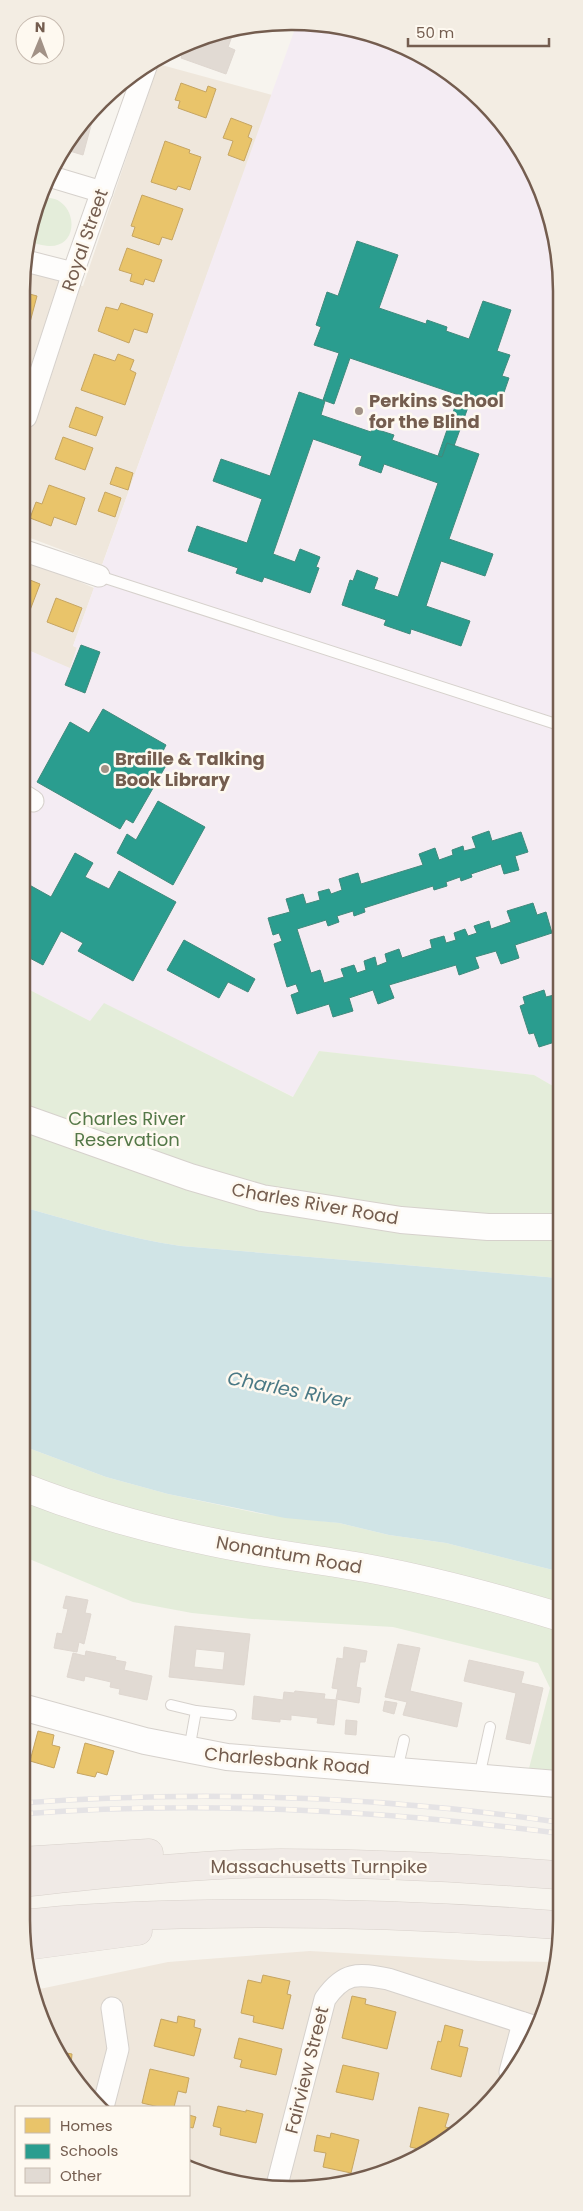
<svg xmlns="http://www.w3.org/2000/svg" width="583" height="2211" font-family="Poppins,sans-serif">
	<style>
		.residential { fill: #efe7dc }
		.education { fill: #f4ecf3 }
		.green { fill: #e4edda }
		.water { fill: #d0e4e6 }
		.homes { fill: #e9c46a; stroke: #c6a562 }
		.schools { fill: #2a9d8f; stroke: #408a7c }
		.building { fill: #e1dad3; stroke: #dfd7d0; fill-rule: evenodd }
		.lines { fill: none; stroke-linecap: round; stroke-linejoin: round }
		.service-casing { stroke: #d6d1cc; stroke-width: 12 }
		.minor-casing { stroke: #d6d1cc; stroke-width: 23 }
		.tertiary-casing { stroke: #d6d1cc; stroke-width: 28 }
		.secondary-casing { stroke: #d7d1cc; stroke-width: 29 }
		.motorway-casing { stroke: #d8d1cb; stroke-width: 29 }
		.service { stroke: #fefdfc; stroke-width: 10 }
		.minor { stroke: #fefdfc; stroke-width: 21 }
		.tertiary { stroke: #fefdfc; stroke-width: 26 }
		.secondary { stroke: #fefdfc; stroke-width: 28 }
		.motorway { stroke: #f0eae6; stroke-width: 28 }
		.rail-casing { stroke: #e5e3e5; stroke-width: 5.5 }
		.rail { stroke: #fef9f0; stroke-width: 4; stroke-dasharray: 11; stroke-linecap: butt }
		.poi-dot { fill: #a29287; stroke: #fef9f0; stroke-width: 2 }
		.labels { text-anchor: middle; stroke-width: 5; stroke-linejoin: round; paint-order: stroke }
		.street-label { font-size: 18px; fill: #745d4f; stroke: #fef9f0 }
		.poi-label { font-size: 18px; font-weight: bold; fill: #745d4f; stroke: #fef9f0; text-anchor: start }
		.park-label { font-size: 18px; fill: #547848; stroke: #fef9f0 }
		.water-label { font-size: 19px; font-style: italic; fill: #4a7985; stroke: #fef9f0 }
		.rim { fill: none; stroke: #745d4f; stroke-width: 2.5 }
	</style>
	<rect width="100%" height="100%" fill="#f7f4ee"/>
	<!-- residential -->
	<g class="residential">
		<path d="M158,64L272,95L102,565L25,536L26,272L83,286Z"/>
		<path d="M25,558L94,588L73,646L77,647L70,669L28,650L25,657Z"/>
		<path d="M310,1951L479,1961L557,1962V1972L525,2055L456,2134L362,2180L274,2189L189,2166V2107H101L89,2098L42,2023L35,1990L168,1962Z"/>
	</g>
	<!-- education -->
	<path class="education" d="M296,26H344L426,57L494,113L541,188L559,257L558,1089L534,1075L319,1051L294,1097L104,1004L90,1021L24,987L25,786L28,778L25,776V657L28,650L70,668L77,648L73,646Z"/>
	<!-- green -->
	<g class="green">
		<path d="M44,197C48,198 55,198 59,201C78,213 76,247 49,246C42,246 33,242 26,241Z"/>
		<path d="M24,987L90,1021L104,1003L293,1097L319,1051L534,1075L558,1089V1278L181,1246C127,1238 76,1222 23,1207Z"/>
		<path d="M23,1446L106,1477L168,1494L262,1514L339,1523L389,1535L446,1543L557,1571V1798L522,1795L550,1688L538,1663L393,1627L252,1619L192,1613L133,1602L22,1556Z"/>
	</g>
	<!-- water -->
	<path class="water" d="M23,1207C76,1222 127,1238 181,1246L558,1278L557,1571L446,1543L389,1535L339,1523L285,1518L168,1494L106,1477L23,1446Z"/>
	<!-- homes -->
	<g class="homes">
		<path d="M181,83L206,92L208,86L216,89L206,118L178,108L180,101L175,100Z"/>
		<path d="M231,118L252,126L248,137L252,139L244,161L228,155L233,141L223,138Z"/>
		<path d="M165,141L190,150L189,153L201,157L190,190L178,186L176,190L151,182Z"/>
		<path d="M142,195L183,209L172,240L162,237L159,245L132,236L135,227L131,226Z"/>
		<path d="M127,248L162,260L154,282L145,279L143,285L130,281L132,274L119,270Z"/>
		<path d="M26,293L37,296L29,326L26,325Z"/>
		<path d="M121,303L153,314L147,333L134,329L129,343L98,331L106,307L118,310Z"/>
		<path d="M94,354L115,361L118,354L134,360L130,370L136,373L125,405L81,390Z"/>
		<path d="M76,407L103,417L96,436L69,427Z"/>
		<path d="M63,437L93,448L85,470L55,459Z"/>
		<path d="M116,467L133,473L128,490L110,484Z"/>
		<path d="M49,485L85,498L76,525L54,517L51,526L30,518L36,502L42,504Z"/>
		<path d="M105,492L121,498L115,517L98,511Z"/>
		<path d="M25,578L40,584L27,618H25Z"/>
		<path d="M56,598L82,608L73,632L47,622Z"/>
		<path d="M38,1731L54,1735L52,1745L60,1747L54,1768L30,1761Z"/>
		<path d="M85,1743L114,1751L107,1775L97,1772L95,1777L77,1773Z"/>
		<path d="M263,1975L290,1981L287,1994L291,1995L283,2029L253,2022L254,2016L241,2013L248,1980L261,1983Z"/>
		<path d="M352,1996L366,1999L365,2004L396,2012L387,2049L342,2038Z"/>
		<path d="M178,2016L195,2020L194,2027L201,2029L194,2056L154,2046L161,2019L177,2023Z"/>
		<path d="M445,2025L463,2030L459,2046L468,2048L461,2077L431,2069L438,2041L441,2042Z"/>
		<path d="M239,2038L282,2049L276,2075L240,2067L242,2060L234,2058Z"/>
		<path d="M60,2052L72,2054L71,2065H68Z"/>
		<path d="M343,2065L379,2073L373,2100L336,2092Z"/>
		<path d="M150,2069L189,2078L186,2093L178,2091L174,2107H159L142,2103Z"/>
		<path d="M218,2106L246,2112V2110L263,2114L256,2143L220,2135L221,2128L213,2126Z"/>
		<path d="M419,2107L449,2114L445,2127L454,2129L452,2136L423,2150L410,2147Z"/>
		<path d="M189,2115L196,2117L193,2128L189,2127Z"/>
		<path d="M331,2133L359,2140L351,2173L323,2167L326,2153L314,2151L317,2135L330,2138Z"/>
		<path d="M207,2168L228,2173L227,2177L206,2171Z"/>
	</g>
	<!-- schools -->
	<g class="schools">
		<path d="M357,241L398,255L379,308L426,324L427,320L447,327L446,331L469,339L483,301L511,310L497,351L510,355L502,376L509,378L501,401L491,397L489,405L471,399L454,446L447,443L442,457L438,456L459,395L350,358L334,404L323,400L339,353L314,345L321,327L316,325L327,292L338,296Z"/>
		<path d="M299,392L325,401L321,415L371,432L372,428L394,435L392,440L438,456L442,457L447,443L479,454L449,539L493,554L485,576L441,561L426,606L470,621L461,646L411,629L410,634L384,625L386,620L342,605L350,580L353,581L357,570L378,578L374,589L398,597L438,483L384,464L381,473L359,465L362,456L313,439L273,554L295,562L300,549L320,557L316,567L319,568L310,593L264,577L262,582L236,573L238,568L188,551L197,526L247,543L262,499L213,481L221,459L270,476Z"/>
		<path d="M81,645L100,652L85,693L65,685Z"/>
		<path d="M103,709L166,745L160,757L168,762L133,823L126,819L120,829L37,782L70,722L89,733Z"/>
		<path d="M158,801L205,827L173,885L117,853L127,834L136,840Z"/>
		<path d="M489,831L492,841L521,832L528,852L515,856L519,870L504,874L501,864L471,874L472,877L461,881L460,877L446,882L447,886L434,890L433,886L364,908L365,912L354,916L353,911L337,916L339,922L328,926L326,920L297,929L311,973L320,970L324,983L344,977L341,969L354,965L357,973L366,970L364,961L375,957L377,966L387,962L385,954L399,949L402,958L432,948L430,940L444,936L446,943L456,940L454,933L465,929L468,936L477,933L474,926L489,921L491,929L511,922L507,911L533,903L537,915L546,912L552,933L515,945L519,958L501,964L496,951L475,957L479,968L459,975L456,965L389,985L394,998L378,1004L373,990L349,998L353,1011L333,1017L329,1004L297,1014L291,995L299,992L296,984L287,987L274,944L282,941L279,933L273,935L268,918L290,912L286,899L303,894L306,904L320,900L318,892L329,889L331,894L342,890L339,879L358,873L361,884L423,865L419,854L435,848L439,860L453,855L452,850L463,846L464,851L476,848L472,837Z"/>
		<path d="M75,853L93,863L85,877L109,889L119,871L176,902L133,981L78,951L83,943L61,931L43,965L24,955L31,939L24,936V882L51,897Z"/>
		<path d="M184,940L255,979L248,992L228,982L219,998L167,970Z"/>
		<path d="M544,990L546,997L558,994V1024L553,1026L558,1041L539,1047L534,1033L529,1034L520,1006L525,1004L523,997Z"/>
	</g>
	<!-- building -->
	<g class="building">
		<path d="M235,28L228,47L235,50L226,74L181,58L184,49Z"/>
		<path d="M91,117L93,118L83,155L63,149L67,142Z"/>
		<path d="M22,1590L30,1592L22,1630Z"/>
		<path d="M66,1596L88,1600L85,1613L91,1614L84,1644L79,1642L77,1652L54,1648L57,1633L62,1634L68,1609L63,1608Z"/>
		<path d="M175,1626L250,1634L244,1685L169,1677ZM196,1649L225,1652L223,1670L194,1667Z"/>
		<path d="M398,1644L420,1648L410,1691L462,1703L457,1727L403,1715L407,1702L385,1697Z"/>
		<path d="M344,1647L367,1651L365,1662H360L356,1687L361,1688L359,1703L336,1699L338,1689L332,1688L337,1658L343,1659Z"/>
		<path d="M86,1651L116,1657L115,1660L126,1662L124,1670L152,1676L147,1700L119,1694L120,1689L110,1687L111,1682L85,1676L84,1681L67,1677L73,1653L85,1656Z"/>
		<path d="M469,1660L524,1672L521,1683L543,1688L530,1744L506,1739L516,1693L464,1681Z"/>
		<path d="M295,1691L325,1694L324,1699L337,1700L334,1725L317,1723L318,1718L291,1715V1720L280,1719V1722L252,1719L254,1696L283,1700L284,1692L294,1693Z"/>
		<path d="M385,1701L397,1703L394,1714L383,1711Z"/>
		<path d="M346,1720L357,1721L356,1735L345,1734Z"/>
	</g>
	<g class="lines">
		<!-- service casing -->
		<g class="service-casing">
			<g id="service">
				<path d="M99,576L559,725"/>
				<path d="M171,1705L196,1711L189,1750"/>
				<path d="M196,1711L231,1715"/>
				<path d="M397,1770L404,1740"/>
				<path d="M479,1777L490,1727"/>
			</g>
		</g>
		<!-- minor casing -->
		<g class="minor-casing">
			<g id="minor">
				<path d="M52,177L102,192"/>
				<path d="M26,261L73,273"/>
				<path d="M26,417L73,273L147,64"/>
				<path d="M25,551L99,576"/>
				<path d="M25,796L33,801"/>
				<path d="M510,2072L523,2023"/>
				<path d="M103,2107L118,2049L112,2008"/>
				<path d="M276,2189L325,1999C344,1972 357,1973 388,1979L536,2027"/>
			</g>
		</g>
		<!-- tertiary casing -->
		<g class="tertiary-casing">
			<g id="tertiary">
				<path d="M24,1118L190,1177L262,1198L401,1220L488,1227H558"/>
				<path d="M22,1707L145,1741L227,1757L557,1784"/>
			</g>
		</g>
		<!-- secondary casing -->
		<g class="secondary-casing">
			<path id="secondary" d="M23,1487C84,1511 148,1529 212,1542C263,1553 315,1559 366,1568C431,1580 494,1597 557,1616"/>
		</g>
		<!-- motorway casing -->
		<g class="motorway-casing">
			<g id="motorway">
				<path d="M21,1861L149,1853"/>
				<path d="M21,1883C107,1874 195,1864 281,1863C373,1863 465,1868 557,1875"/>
				<path d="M22,1924C84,1917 146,1915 208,1914C325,1912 440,1916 557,1925"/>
				<path d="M26,1946L138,1931"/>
			</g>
		</g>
		<!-- service -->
		<use href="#service" class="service"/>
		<!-- minor -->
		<use href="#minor" class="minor"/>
		<!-- tertiary -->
		<use href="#tertiary" class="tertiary"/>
		<!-- secondary -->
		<use href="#secondary" class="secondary"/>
		<!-- motorway -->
		<use href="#motorway" class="motorway"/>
		<!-- rail casing -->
		<g class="rail-casing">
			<g id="rail">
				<path d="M22,1803C200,1790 380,1796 557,1822"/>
				<path d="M22,1814C200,1800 379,1810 557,1833"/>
			</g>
		</g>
		<!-- rail -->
		<use href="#rail" class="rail"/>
	</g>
	<!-- markers -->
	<g class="poi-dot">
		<circle cx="359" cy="411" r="5"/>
		<circle cx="105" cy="769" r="5"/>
	</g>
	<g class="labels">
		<!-- street labels -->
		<g class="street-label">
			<text transform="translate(85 240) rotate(-71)" y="6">Royal Street</text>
			<text transform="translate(315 1204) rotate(10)" y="6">Charles River Road</text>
			<text transform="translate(289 1555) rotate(10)" y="6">Nonantum Road</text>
			<text transform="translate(287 1761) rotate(5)" y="6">Charlesbank Road</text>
			<text x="319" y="1873">Massachusetts Turnpike</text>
			<text transform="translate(307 2070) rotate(-76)" y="6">Fairview Street</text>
		</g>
		<!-- poi labels -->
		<g class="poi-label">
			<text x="369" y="407">Perkins School<tspan x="369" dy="21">for the Blind</tspan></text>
			<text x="115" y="765">Braille &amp; Talking<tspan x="115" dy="21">Book Library</tspan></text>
		</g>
		<!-- park labels -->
		<g class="park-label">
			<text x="127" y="1125">Charles River<tspan x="127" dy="21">Reservation</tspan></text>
		</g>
		<!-- water labels -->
		<g class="water-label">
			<text transform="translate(289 1389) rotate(11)" y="7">Charles River</text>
		</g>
	</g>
	<!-- crop -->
	<path d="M0 0H583V2211H0ZM291 30H292A261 261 0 0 1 553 291V1920A261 261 0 0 1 292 2181H291A261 261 0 0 1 30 1920V291A261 261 0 0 1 291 30Z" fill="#f3ede3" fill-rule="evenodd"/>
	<path class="rim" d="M291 30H292A261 261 0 0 1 553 291V1920A261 261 0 0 1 292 2181H291A261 261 0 0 1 30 1920V291A261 261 0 0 1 291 30Z"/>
	<!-- legend -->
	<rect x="15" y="2106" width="175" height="90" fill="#fef9f0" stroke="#c7bbb0"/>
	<rect x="25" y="2118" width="25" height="15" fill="#e9c46a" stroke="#c7bbb0"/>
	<text x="60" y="2131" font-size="15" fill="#745d4f">Homes</text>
	<rect x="25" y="2144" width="25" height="15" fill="#2a9d8f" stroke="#c7bbb0"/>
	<text x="60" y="2156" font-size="15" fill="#745d4f">Schools</text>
	<rect x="25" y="2168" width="25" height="15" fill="#e1dad3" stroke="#c7bbb0"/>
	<text x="60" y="2181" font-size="15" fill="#745d4f">Other</text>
	<!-- north arrow -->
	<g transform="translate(40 40) rotate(1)"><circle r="24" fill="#fef9f0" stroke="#c7bbb0"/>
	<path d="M0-4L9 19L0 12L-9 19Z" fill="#a29287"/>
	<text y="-8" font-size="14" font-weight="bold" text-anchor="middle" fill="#745d4f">N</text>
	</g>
	<!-- scale -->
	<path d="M408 38v8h141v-8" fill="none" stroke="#745d4f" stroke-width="2.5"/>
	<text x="416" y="38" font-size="15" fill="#745d4f" stroke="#fef9f0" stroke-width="4" paint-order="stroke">50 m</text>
</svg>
